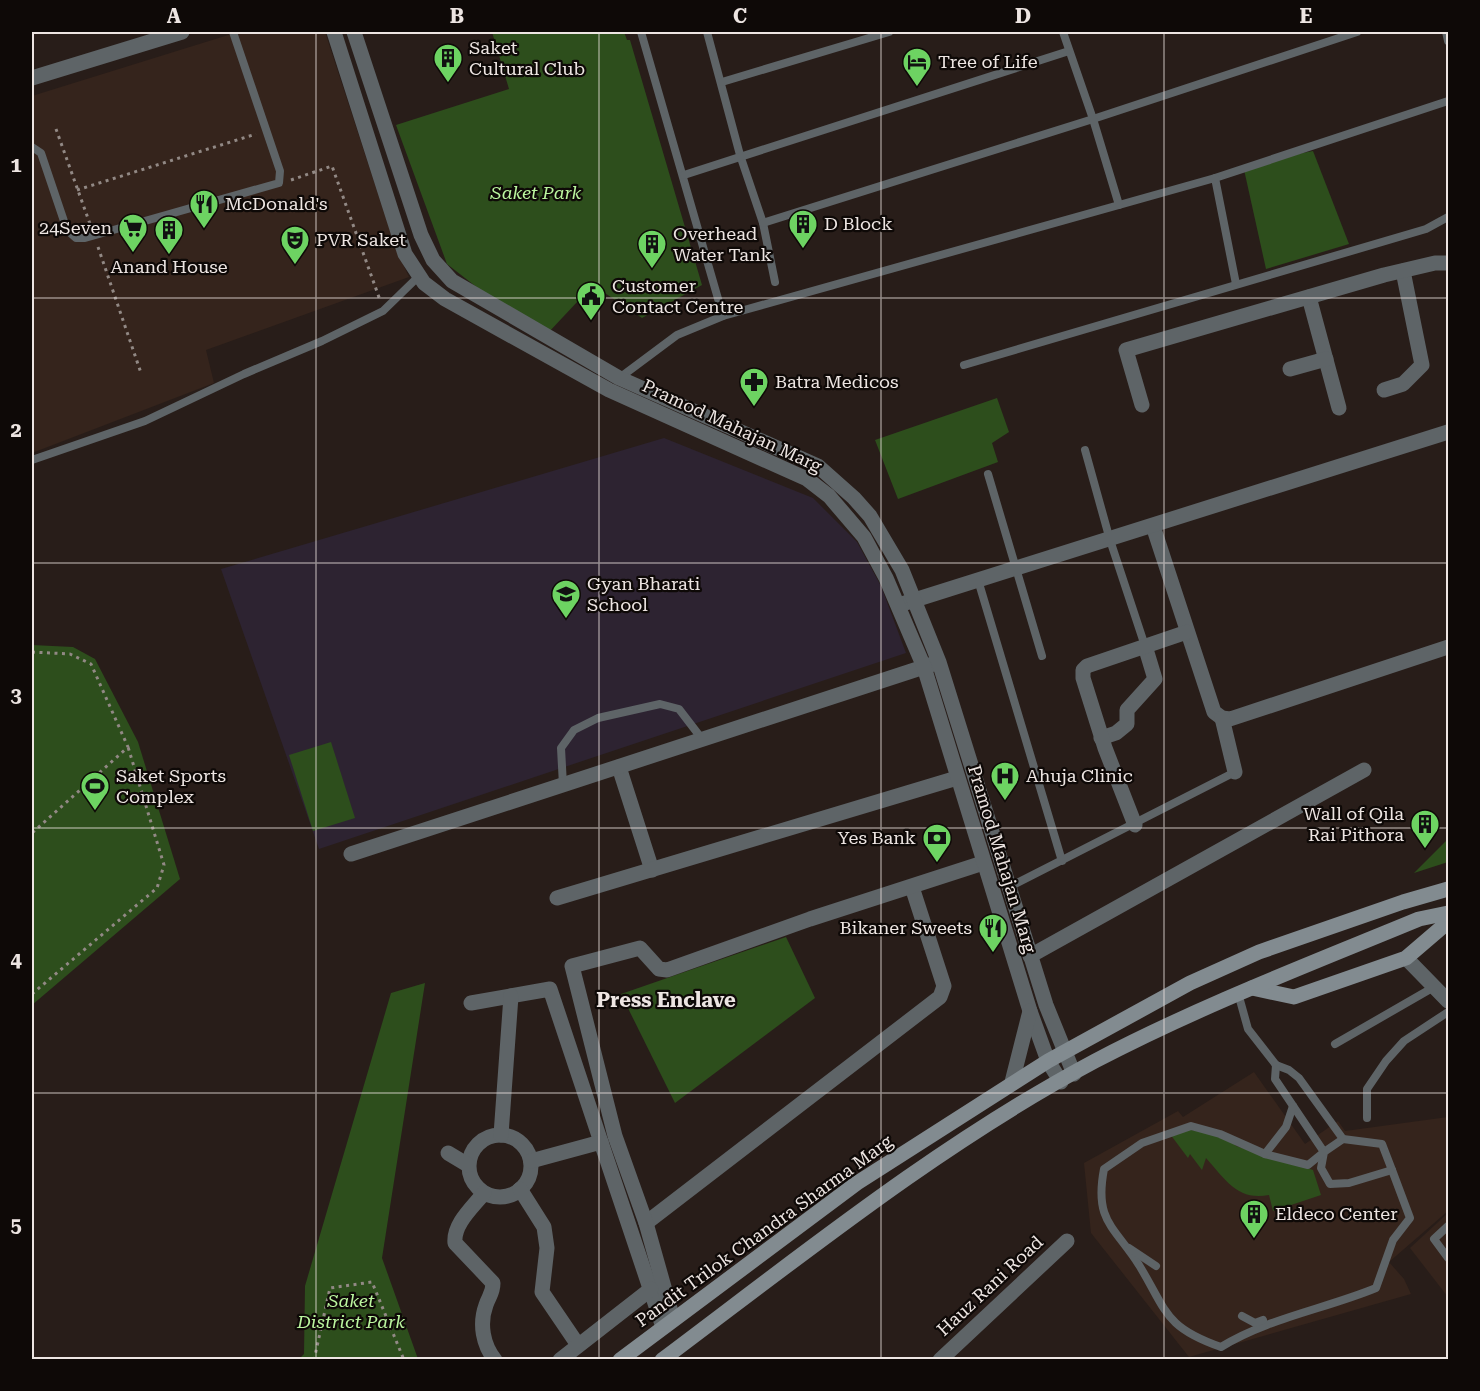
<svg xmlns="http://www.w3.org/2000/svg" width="1480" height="1391" font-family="'Roboto Serif',serif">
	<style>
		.built { fill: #35241c }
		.education { fill: #2d2331 }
		.green { fill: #2d4e1c }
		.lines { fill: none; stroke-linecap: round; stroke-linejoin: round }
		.path { stroke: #928985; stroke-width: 3; stroke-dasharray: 3 4.5; stroke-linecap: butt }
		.service { stroke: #5e6467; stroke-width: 8 }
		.minor { stroke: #5e6467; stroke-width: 15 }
		.tertiary { stroke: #5e6467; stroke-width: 15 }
		.secondary { stroke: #828b90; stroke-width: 15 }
		.grid { fill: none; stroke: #ede5e2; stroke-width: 1.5; stroke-opacity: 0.55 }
		.labels { text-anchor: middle; stroke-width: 4.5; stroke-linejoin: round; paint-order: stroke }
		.poi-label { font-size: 18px; fill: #ede5e2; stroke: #0e0907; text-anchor: start }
		.park-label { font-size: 18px; font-style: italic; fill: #bbf69f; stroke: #0e0907 }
		.street-label { font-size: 18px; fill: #ede5e2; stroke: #0e0907 }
		.neighbourhood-label { font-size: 20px; font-weight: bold; fill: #ede5e2; stroke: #0e0907 }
		.neatline { fill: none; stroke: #ede5e2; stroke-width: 2 }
		.grid-label { font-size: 20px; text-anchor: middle; font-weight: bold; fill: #ede5e2 }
	</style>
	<rect width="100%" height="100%" fill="#281d19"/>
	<!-- built -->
	<g class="built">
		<path d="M238,32H325L397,252L409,277L206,350L214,383L32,453V96Z"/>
		<path d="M1254,1072L1305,1144L1338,1121L1345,1131L1448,1117V1211L1389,1262L1404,1279L1411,1294L1189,1357L1091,1233L1084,1163L1178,1111L1183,1117Z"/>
		<path d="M1448,1213V1297L1410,1248Z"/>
	</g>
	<!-- education -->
	<path class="education" d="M664,438L813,498L857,542L881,586L906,653L319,849L221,569Z"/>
	<!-- green -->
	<g class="green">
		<path d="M492,32H624L627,40H630L702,285L642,318L593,285L548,333L497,303L447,264L396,125L509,89Z"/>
		<path d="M1313,151L1349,244L1266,269L1243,165Z"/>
		<path d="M997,398L1009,432L992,443L998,462L898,499L875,440Z"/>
		<path d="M32,645L73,647L95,659L138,742L180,879L32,1005Z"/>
		<path d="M331,742L355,818L313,831L289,755Z"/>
		<path d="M1448,839V862L1414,873Z"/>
		<path d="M786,937L815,998L675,1103L621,994Z"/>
		<path d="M425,983L382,1258L418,1359H299L304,1354L305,1286L391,993Z"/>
		<path d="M1182,1129L1225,1134L1236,1146L1313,1170L1321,1195L1273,1211L1269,1195C1237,1201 1226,1180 1206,1158L1202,1170L1190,1154L1188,1158L1170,1134Z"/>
	</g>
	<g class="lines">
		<!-- path -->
		<g class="path">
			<path d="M56,129L90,224"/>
			<path d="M291,180L332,166L380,300"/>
			<path d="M77,190L256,134"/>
			<path d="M98,247L141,373"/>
			<path d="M32,652L70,654L91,664L128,747L32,833"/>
			<path d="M32,994L157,888L164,865L128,747"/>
			<path d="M314,1360L330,1288L372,1282L404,1360"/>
		</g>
		<!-- service -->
		<g class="service">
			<path d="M641,32L723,316"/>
			<path d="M707,32L740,155L763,223L775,282"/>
			<path d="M1446,32L1448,41"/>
			<path d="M722,82L889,32"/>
			<path d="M32,147L41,153L67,230L76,238H85L279,183L280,171L233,32"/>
			<path d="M684,175L1069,51"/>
			<path d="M1215,178L1448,101"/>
			<path d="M1119,205L1215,178L1236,284"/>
			<path d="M763,223L1093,119L1357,32"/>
			<path d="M964,365L1426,229L1448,217"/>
			<path d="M618,379L677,335L723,316L1119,205L1093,119L1063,32"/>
			<path d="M1085,450L1110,540L1145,646"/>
			<path d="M32,460L145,421L244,374L322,341L383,311L418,277"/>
			<path d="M988,474L1042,656"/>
			<path d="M978,580L1062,861"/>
			<path d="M563,785L561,748L574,730L598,718L660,704L679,709L702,739"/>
			<path d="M1009,887L1235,772"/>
			<path d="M1238,993L1248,1029L1276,1065L1289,1070L1299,1078L1343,1139"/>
			<path d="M1335,1044L1434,987"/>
			<path d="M1276,1065L1275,1079L1324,1152L1343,1139L1382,1144L1392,1170L1349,1183L1330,1184L1321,1168L1324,1152"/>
			<path d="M1367,1118V1089L1386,1061L1404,1041L1448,1012"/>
			<path d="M1324,1152L1308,1165L1265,1154L1220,1134L1191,1126L1142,1143L1104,1169C1094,1221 1114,1226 1139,1265C1167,1311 1164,1327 1221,1347C1268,1318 1325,1309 1376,1288L1393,1240L1410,1218L1392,1170"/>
			<path d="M1265,1154L1286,1127L1293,1106"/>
			<path d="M1448,1226L1434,1239L1448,1258"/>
			<path d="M1129,1248L1156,1266"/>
			<path d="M1242,1316L1255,1323L1263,1320"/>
		</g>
		<!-- minor -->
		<g class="minor">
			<path d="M1309,297L1339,408"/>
			<path d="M1290,369L1326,359"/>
			<path d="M1384,390L1403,384L1422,365L1403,271"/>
			<path d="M1142,405L1126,350L1384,275L1435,263H1448"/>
			<path d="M1153,526L1214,712L1222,718L1230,719L1448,647"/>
			<path d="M902,604L1448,432"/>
			<path d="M1222,718L1235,772"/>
			<path d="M1101,738L1116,733L1127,724V710L1155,679L1145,646"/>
			<path d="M619,767L652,870"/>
			<path d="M1135,825L1105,748L1083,678V670L1087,666L1187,632"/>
			<path d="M351,854L936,663"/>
			<path d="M557,898L957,778"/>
			<path d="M1030,956L1364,770"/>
			<path d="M471,1003L550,989L601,1142"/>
			<circle cx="500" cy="1166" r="31"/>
			<path d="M501,1135L511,996"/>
			<path d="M448,1153L468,1165"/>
			<path d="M531,1161L601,1142L663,1327"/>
			<path d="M520,1189L544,1227L547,1248L542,1292L578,1345"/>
			<path d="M484,1193C473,1207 453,1224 455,1243L493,1283C493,1293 489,1296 486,1305C479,1324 483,1345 495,1360"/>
			<path d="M646,1223L940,997L944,986L912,887"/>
			<path d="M673,1319L646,1223L615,1136L572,966L640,948L659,969L667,970L810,919L983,863"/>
			<path d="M560,1360L651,1289"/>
			<path d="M940,1360L1067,1241"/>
		</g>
		<!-- tertiary -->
		<g class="tertiary">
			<path d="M334,32L405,254L424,283L445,299L609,390L807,479L829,496L864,537L886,578L924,667L1030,1011L1048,1061L1061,1082"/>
			<path d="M354,32L421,235L433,260L452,281L619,378L818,466L854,498L870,516L902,570L939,662L1046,1005L1074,1074"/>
			<path d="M32,78L182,32"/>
			<path d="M1406,958L1448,1001"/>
			<path d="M1012,1082L1030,1011"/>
		</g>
		<!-- secondary -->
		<g class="secondary">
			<path d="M1252,988L1294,997L1406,958L1448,922"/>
			<path d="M620,1360L857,1183L1048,1061L1190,983L1259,952L1403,902L1448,889"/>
			<path d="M662,1360C802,1255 941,1143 1095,1061C1200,1006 1310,964 1419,919L1448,913"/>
		</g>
	</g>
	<!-- grid -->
	<path class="grid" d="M316,32V1360M599,32V1360M881,32V1360M1164,32V1360M32,298H1448M32,563H1448M32,828H1448M32,1093H1448"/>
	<!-- icons -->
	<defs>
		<g id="building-pin" transform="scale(1.5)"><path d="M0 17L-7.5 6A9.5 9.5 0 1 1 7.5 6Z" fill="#6dd362" stroke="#0e0907"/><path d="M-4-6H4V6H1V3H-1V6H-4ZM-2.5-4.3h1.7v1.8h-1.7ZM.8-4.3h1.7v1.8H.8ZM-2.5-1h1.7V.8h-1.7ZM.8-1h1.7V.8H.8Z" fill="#111"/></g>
		<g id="hotel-pin" transform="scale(1.5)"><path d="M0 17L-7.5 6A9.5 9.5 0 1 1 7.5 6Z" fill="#6dd362" stroke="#0e0907"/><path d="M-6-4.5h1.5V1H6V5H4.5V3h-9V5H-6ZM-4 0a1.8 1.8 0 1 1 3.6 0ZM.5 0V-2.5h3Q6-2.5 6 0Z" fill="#111"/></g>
		<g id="restaurant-pin" transform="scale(1.5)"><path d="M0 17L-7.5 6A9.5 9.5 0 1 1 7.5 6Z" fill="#6dd362" stroke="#0e0907"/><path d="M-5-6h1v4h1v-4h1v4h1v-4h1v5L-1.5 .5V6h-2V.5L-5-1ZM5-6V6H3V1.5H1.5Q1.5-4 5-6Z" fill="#111"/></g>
		<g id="supermarket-pin" transform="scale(1.5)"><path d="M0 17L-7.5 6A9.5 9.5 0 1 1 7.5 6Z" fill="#6dd362" stroke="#0e0907"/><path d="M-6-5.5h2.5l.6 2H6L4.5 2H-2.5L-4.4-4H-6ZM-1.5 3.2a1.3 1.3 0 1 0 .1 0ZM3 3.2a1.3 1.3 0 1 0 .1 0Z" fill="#111"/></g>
		<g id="theatre-pin" transform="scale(1.5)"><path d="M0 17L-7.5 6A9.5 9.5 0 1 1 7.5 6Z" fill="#6dd362" stroke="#0e0907"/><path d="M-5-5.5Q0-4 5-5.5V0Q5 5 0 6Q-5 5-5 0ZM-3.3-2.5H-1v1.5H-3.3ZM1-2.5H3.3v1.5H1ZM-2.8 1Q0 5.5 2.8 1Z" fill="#111"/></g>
		<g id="civic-pin" transform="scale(1.5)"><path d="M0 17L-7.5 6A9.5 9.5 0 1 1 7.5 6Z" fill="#6dd362" stroke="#0e0907"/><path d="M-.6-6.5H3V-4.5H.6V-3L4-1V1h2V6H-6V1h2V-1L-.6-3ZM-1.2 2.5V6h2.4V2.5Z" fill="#111"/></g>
		<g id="pharmacy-pin" transform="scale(1.5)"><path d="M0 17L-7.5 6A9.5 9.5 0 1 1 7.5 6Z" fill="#6dd362" stroke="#0e0907"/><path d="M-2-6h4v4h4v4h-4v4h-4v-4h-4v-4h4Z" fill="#111"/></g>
		<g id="school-pin" transform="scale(1.5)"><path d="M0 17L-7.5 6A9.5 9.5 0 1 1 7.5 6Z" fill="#6dd362" stroke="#0e0907"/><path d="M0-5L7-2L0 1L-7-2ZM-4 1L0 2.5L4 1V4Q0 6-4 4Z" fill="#111"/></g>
		<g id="hospital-pin" transform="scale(1.5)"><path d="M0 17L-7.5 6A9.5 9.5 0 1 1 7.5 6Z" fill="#6dd362" stroke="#0e0907"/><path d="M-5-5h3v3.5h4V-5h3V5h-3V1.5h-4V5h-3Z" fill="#111"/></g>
		<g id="stadium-pin" transform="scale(1.5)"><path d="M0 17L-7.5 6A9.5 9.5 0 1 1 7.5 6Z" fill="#6dd362" stroke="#0e0907"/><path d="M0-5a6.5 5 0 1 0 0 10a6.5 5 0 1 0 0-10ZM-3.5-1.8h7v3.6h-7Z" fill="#111"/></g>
		<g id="bank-pin" transform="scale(1.5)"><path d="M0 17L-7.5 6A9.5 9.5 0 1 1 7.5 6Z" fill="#6dd362" stroke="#0e0907"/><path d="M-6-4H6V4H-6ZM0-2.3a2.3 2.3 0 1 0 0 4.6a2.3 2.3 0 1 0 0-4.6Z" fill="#111"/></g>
	</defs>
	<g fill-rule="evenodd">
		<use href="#building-pin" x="448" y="58"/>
		<use href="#hotel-pin" x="917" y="62"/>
		<use href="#restaurant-pin" x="204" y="204"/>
		<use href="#building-pin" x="803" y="224"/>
		<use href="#supermarket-pin" x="133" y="228"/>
		<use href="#building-pin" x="169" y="230"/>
		<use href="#theatre-pin" x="295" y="240"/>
		<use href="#building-pin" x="652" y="244"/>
		<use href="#civic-pin" x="591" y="296"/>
		<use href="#pharmacy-pin" x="754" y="382"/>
		<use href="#school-pin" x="566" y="594"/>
		<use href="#hospital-pin" x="1005" y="776"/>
		<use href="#stadium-pin" x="95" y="786"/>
		<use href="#building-pin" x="1425" y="824"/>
		<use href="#bank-pin" x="937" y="838"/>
		<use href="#restaurant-pin" x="993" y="928"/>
		<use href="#building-pin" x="1254" y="1214"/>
	</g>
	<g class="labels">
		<!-- poi labels -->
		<g class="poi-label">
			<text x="469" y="54">Saket<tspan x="469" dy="21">Cultural Club</tspan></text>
			<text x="938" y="68">Tree of Life</text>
			<text x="225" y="210">McDonald's</text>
			<text x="824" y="230">D Block</text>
			<text x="112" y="234" text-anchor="end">24Seven</text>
			<text x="673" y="240">Overhead<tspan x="673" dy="21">Water Tank</tspan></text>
			<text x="316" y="246">PVR Saket</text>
			<text x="169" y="273" text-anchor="middle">Anand House</text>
			<text x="612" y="292">Customer<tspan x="612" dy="21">Contact Centre</tspan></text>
			<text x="775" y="388">Batra Medicos</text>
			<text x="587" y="590">Gyan Bharati<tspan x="587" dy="21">School</tspan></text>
			<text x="116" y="782">Saket Sports<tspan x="116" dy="21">Complex</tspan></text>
			<text x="1026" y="782">Ahuja Clinic</text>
			<text x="1404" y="820" text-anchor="end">Wall of Qila<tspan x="1404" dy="21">Rai Pithora</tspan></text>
			<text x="916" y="844" text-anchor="end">Yes Bank</text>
			<text x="972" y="934" text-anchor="end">Bikaner Sweets</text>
			<text x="1275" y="1220">Eldeco Center</text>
		</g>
		<!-- park labels -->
		<g class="park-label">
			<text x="536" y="199">Saket Park</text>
			<text x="351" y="1307">Saket<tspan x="351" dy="21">District Park</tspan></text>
		</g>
		<!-- street labels -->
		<g class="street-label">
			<text transform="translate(732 426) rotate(25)" y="6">Pramod Mahajan Marg</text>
			<text transform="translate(1002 859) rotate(73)" y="6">Pramod Mahajan Marg</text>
			<text transform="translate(764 1231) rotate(-36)" y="6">Pandit Trilok Chandra Sharma Marg</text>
			<text transform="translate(990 1286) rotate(-43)" y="6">Hauz Rani Road</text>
		</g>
		<!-- neighbourhood labels -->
		<g class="neighbourhood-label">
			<text x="666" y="1007">Press Enclave</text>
		</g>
	</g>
	<!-- border -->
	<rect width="1480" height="1391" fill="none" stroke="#0e0907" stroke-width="66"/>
	<rect x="33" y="33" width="1414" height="1325" class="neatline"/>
	<g class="grid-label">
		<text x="174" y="23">A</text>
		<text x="457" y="23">B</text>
		<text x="740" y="23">C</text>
		<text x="1023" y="23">D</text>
		<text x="1306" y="23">E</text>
		<text x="16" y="172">1</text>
		<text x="16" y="437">2</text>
		<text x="16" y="702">3</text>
		<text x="16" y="967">4</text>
		<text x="16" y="1232">5</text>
	</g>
</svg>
